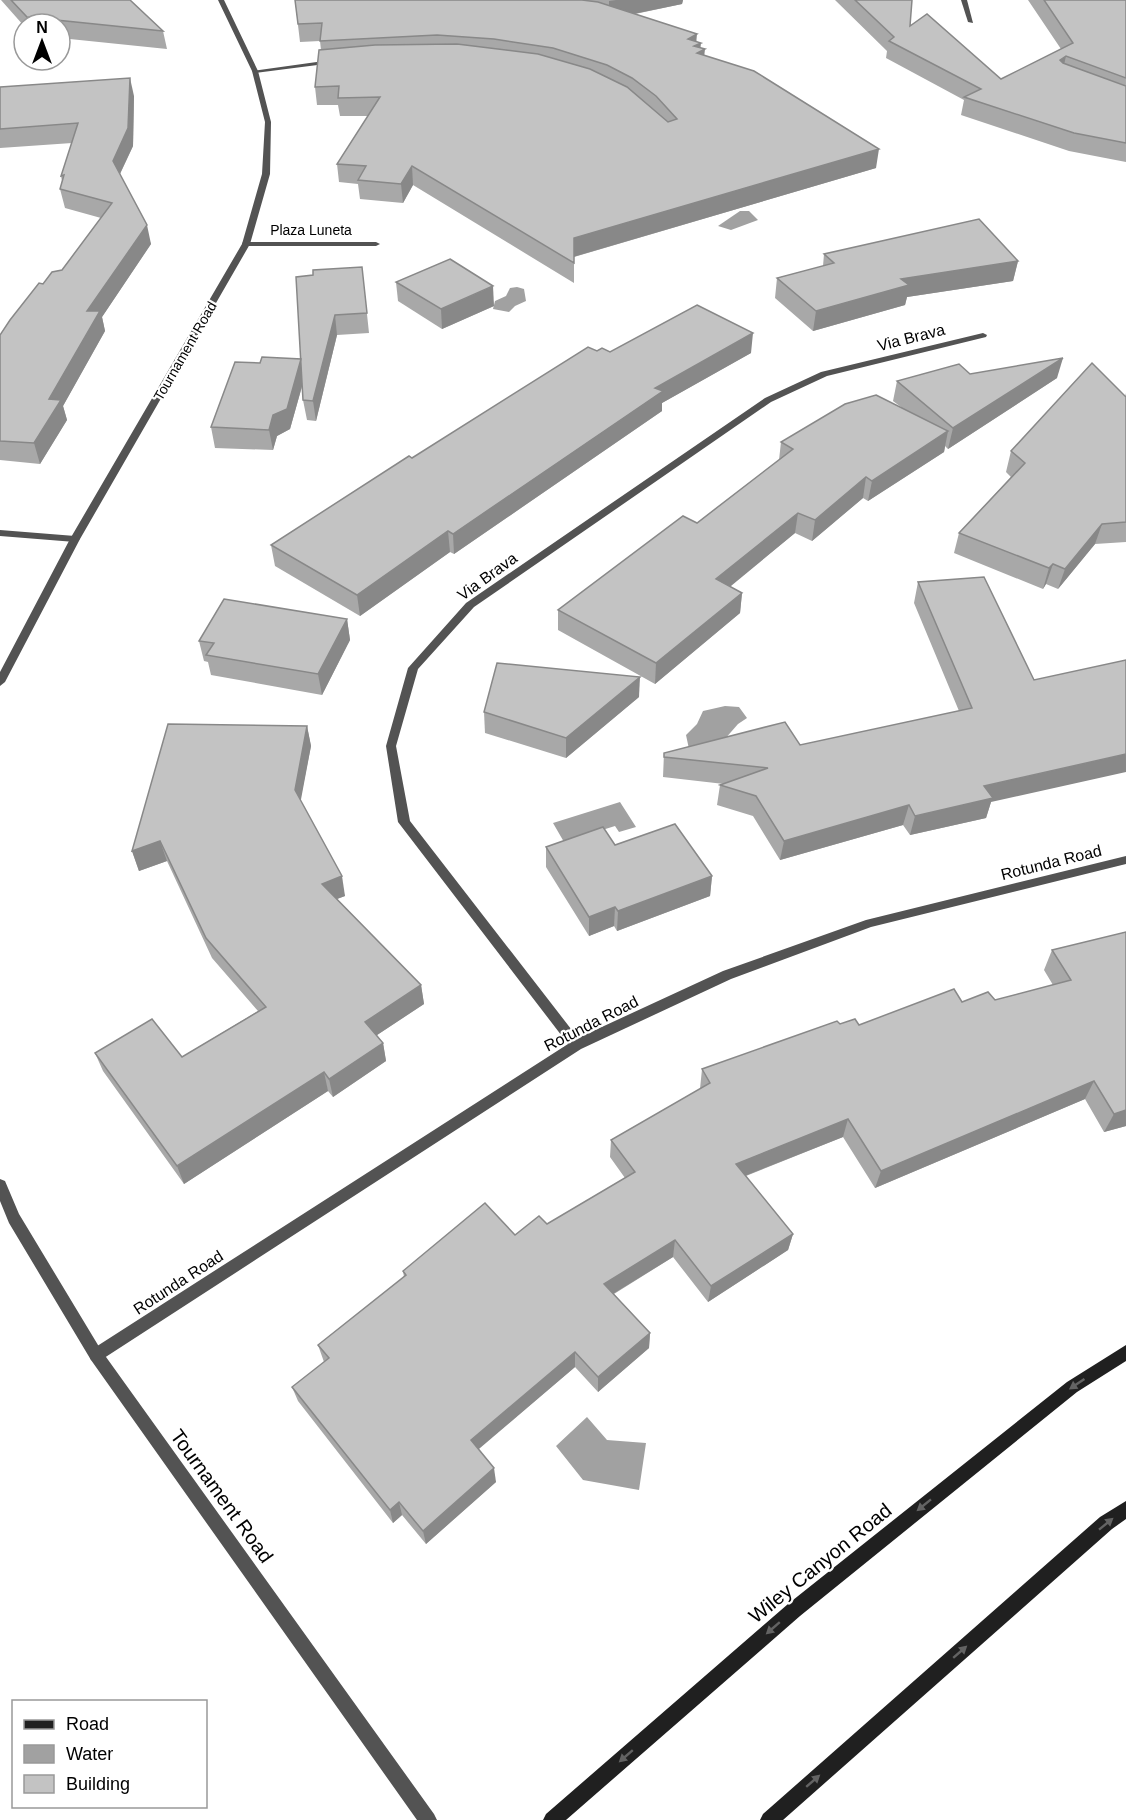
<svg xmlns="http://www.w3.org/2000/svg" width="1126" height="1820" font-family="Arial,sans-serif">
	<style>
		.water { fill: #a1a1a1 }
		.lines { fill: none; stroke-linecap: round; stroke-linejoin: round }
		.minor { fill: #535353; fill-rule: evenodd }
		.tertiary { fill: #535353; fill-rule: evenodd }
		.secondary { fill: #202020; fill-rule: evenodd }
		.wall { fill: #a8a8a8 }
		.shaded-wall { fill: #888 }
		.building { fill: #c3c3c3; stroke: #888; stroke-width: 1.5 }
		.oneway { fill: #636363 }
		.labels { text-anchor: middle; stroke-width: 4.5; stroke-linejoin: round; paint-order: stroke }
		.far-street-label { font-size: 14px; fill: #000; stroke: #fff }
		.street-label { font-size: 16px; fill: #000; stroke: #fff }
		.near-street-label { font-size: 20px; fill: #000; stroke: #fff }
	</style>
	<rect width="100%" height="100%" fill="#fff"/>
	<!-- water -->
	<g class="water">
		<path d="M740,211H749L758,220L731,230L718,226Z"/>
		<path d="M517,287L524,289L526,301L515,306L509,312L493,309L495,301L506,296L510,288Z"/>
		<path d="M725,706L739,707L747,718L738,724L724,740L689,749L686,735L697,724L703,711Z"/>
		<path d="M620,802L636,827L619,832L615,826L564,842L553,823Z"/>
		<path d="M587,1417L607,1440L646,1443L639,1490L583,1480L556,1446Z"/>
	</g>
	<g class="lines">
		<!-- minor -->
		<g class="minor">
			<path d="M961,0H967L973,23L968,22Z"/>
			<path d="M331,60L333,61V63L255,73L252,71Z"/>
			<path d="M243,242H376L380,244L376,246H246L242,244Z"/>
			<path d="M983,333L987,335L986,337L827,376L771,402L474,607L418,669L396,746L410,821L578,1038L723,971L866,920L1126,856V864L871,927L731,979L581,1049L101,1360L96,1362L91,1360L89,1355L91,1350L568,1044L398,822L386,746L408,668L466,603L765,398L821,372Z"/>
			<path d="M0,530L75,536L80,539L75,542L0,536Z"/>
		</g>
		<!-- tertiary -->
		<g class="tertiary">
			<path d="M218,0H224L258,71L271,122L270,174L250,244L80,539L5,682L0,686V672L70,539L242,244L262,174L265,122L252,71Z"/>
			<path d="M0,1179L5,1181L19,1214L101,1350L434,1814L437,1820H417L91,1360L9,1223L0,1201Z"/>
		</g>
		<!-- secondary -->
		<g class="secondary">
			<path d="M1126,1345V1361L1077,1392L800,1616L566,1820H543L546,1814L788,1604L1067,1382Z"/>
			<path d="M1126,1501V1519L1112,1529L783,1820H760L763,1814L1100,1517Z"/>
		</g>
	</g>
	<!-- wall -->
	<g class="wall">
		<path d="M1,0H130L163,31L167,49L60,38V24H24V26Z"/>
		<path d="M295,0H683L682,4L635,14L697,41L704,55L876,168L574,257V283L413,185L403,203L360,199L358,184L339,182L337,164L368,116H340L338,105H317L315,87L321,50L320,41L300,42Z"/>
		<path d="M835,0H912L910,26L1001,79L1061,49L1028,0H1126V162L1069,151L961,115L964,100L886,58L887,51Z"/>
		<path d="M0,87L134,96L133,146L120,174L151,244L102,317L105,331L63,406L67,420L40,464L0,460V335L43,284L62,270L101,218L65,208L60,189L62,181L61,176L72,143L0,148Z"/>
		<path d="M824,254L1018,261L1013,281L907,297L905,305L813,331L775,298L777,278L823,266Z"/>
		<path d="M362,267L369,333L337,335L316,421L307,420L303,400V383L290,429L277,436L273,450L215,448L211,427L260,363L301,359L313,275Z"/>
		<path d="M396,282L494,306L442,329L398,301Z"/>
		<path d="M597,351L751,353L662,403V411L454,554L450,552L360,616L275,566L271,545L412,458Z"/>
		<path d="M970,374L1057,378L948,449L945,446L944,452L868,501L863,498L812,541L795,533L730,586L742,593L740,613L655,684L558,630V610L697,523L779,460L781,442L901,407L893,401L897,381Z"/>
		<path d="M1126,393V542L1095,544L1058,589L1046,584L1043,589L954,553L959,533L1011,477L1006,472L1011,451L1125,397Z"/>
		<path d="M984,577L991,802L986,818L910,835L903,825L780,860L753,816L717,805L720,785L724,784L663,777L664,753L800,745L959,711L914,603L918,582Z"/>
		<path d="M347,619L350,640L322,695L211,675L208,662L204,661L199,641Z"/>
		<path d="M639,697L566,758L485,733L484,712Z"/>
		<path d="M307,726L311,746L300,801L345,896L337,899L421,985L424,1004L377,1035L383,1043L386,1061L333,1097L328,1091L184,1184L103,1071L95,1053L182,1057L258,1011L212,958L167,861L139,871L132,851Z"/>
		<path d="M615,845L712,876L710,896L617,931L614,926L589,936L546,867V847Z"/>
		<path d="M1126,932V1126L1104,1132L1085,1099L875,1188L843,1137L746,1176L793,1234L788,1250L708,1302L673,1257L614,1294L650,1333L649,1348L598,1392L575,1367L478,1449L496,1482L426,1544L402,1515L393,1523L298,1401L292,1387L324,1362L318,1345L404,1277L403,1271L547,1224L625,1178L610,1157L611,1140L700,1089L702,1069L840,1024L859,1025L962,1002L995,1000L1053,985L1044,970L1052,950Z"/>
	</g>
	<!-- shaded-wall -->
	<g class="shaded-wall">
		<path d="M616,0H683L682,4L609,19V1Z"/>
		<path d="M697,34L696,45L701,43L700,52L705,49L703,67L688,39Z"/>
		<path d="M1066,56L1062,74L1060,60Z"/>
		<path d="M130,78L134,96L133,146L117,180L113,161Z"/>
		<path d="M879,149L876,168L573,257L574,238Z"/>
		<path d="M412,166L413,185L403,203L401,184Z"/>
		<path d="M147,225L151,244L102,317L105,331L63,406L67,420L40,464L34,443L49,399L87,311Z"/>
		<path d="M1018,261L1013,281L907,297L905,305L813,331L816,311L901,279Z"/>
		<path d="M493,286L494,306L442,329L441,309Z"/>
		<path d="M335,315L337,335L316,421L313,401Z"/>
		<path d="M753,333L751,353L662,403V411L454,554L453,534L655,388Z"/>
		<path d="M1063,358L1057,378L948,449L953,428Z"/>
		<path d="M301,359L304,379L290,429L277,436L273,450L269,430L273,415Z"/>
		<path d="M948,431L944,452L868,501L872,481Z"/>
		<path d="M866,477L863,498L812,541L815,520Z"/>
		<path d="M798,513L795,533L714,600L716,579Z"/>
		<path d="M1102,524L1095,544L1058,589L1065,569Z"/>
		<path d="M448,531L450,552L360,616L357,595Z"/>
		<path d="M1053,564L1046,584L1043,589L1049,568Z"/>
		<path d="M742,593L740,613L655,684L656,663Z"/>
		<path d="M347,619L350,640L322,695L318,674Z"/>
		<path d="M640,677L639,697L566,758V738Z"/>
		<path d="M307,726L311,746L299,810L295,790Z"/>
		<path d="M1126,754V772L991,802L986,818L910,835L915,816L984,786Z"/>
		<path d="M909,805L903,825L780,860L784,841Z"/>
		<path d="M160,841L167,861L139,871L132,851Z"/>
		<path d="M342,876L345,896L326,903L322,884Z"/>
		<path d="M712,876L710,896L617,931L618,911Z"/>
		<path d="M615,907L614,926L589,936V917Z"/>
		<path d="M421,985L424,1004L368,1041L365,1022Z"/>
		<path d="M383,1043L386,1061L333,1097L329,1079Z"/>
		<path d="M324,1072L328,1091L184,1184L177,1166Z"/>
		<path d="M1094,1081L1085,1099L875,1188L881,1171Z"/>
		<path d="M1126,1110V1126L1104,1132L1114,1114Z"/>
		<path d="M848,1119L843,1137L732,1181L736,1164Z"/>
		<path d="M793,1234L788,1250L708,1302L711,1286Z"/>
		<path d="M675,1240L673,1257L603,1300L604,1284Z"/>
		<path d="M650,1333L649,1348L598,1392V1377Z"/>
		<path d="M575,1352V1367L473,1454L471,1440Z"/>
		<path d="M494,1468L496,1482L426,1544L423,1531Z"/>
		<path d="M399,1502L402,1515L393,1523L390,1510Z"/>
	</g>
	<!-- building -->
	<g class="building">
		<path d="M11,0H130L163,31L27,17Z"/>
		<path d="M295,0H582L598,2L697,34L688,39L701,43L694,46L705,49L697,53L754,71L879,149L574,238V263L412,166L401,184L358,180L366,166L337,164L380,97L338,98L339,86L315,87L319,50L375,45L457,44L538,54L590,69L627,87L668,122L677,119L656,96L632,78L607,65L553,48L494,39L437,35L320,41L322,23L298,24Z"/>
		<path d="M855,0H912L910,26L927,14L1001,79L1073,43L1044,0H1126V78L1066,56L1060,60L1063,63L1126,86V143L1074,133L964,97L981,89L889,41L894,37Z"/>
		<path d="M130,78L128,128L113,161L147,225L87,311H100L49,399L61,400L34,443L0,441V335L10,320L39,283L43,284L52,272L62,270L112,203L60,189L64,175L61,176L78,123L0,129V87Z"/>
		<path d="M979,219L1018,261L901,279L909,285L816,311L777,278L834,263L824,254Z"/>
		<path d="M450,259L493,286L441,309L396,282Z"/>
		<path d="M362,267L367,313L335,315L313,401L303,400L296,277L313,275V270Z"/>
		<path d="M697,305L753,333L655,388L663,391L453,534L448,531L357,595L271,545L409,456L412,458L588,347L597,351L602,348L610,352Z"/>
		<path d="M262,357L301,359L287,409L273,415L269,430L211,427L235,362L260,363Z"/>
		<path d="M1063,358L953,428L897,381L959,364L970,374Z"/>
		<path d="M1092,363L1126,397V396V522L1102,524L1065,569L1053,564L1049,568L959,533L1025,463L1011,451Z"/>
		<path d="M876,395L948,431L872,481L866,477L815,520L798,513L716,579L742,593L656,663L558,610L683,516L697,523L793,449L781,442L845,404Z"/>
		<path d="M984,577L1034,680L1126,660V754L984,786L993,798L915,816L909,805L784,841L756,796L720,785L768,768L664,757V753L785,722L800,745L972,708L918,582Z"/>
		<path d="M224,599L347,619L318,674L206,655L214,643L199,641Z"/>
		<path d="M497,663L640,677L566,738L484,712Z"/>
		<path d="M168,724L307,726L295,790L342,876L322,884L421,985L365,1022L383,1043L329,1079L324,1072L177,1166L95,1053L152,1019L182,1057L266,1007L206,938L160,841L132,851Z"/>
		<path d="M675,824L712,876L618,911L615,907L589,917L546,847L603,827L615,845Z"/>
		<path d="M1126,932V1110L1114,1114L1094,1081L881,1171L848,1119L736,1164L793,1234L711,1286L675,1240L604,1284L650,1333L598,1377L575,1352L471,1440L494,1468L423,1531L399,1502L390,1510L292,1387L329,1358L318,1345L406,1275L403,1271L485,1203L515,1235L539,1216L547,1224L635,1172L611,1140L710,1083L702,1069L837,1021L840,1024L855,1019L859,1025L954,989L962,1002L988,992L995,1000L1071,980L1052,950Z"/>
	</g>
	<!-- one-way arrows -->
	<defs><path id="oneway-solid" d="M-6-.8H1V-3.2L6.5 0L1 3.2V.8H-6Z" transform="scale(1.5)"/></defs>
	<g class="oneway">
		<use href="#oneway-solid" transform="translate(1077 1384) rotate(146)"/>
		<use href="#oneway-solid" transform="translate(924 1505) rotate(141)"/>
		<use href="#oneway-solid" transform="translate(1106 1524) rotate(-39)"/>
		<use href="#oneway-solid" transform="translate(773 1628) rotate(139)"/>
		<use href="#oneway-solid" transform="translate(960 1652) rotate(-41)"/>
		<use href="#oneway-solid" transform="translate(626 1756) rotate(139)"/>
		<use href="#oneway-solid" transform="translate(813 1781) rotate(-41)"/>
	</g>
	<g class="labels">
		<!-- far-street labels -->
		<g class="far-street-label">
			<text x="311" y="235">Plaza Luneta</text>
			<text transform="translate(185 351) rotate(-60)" y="5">Tournament Road</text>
		</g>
		<!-- street labels -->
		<g class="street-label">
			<text transform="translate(911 337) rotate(-14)" y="6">Via Brava</text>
			<text transform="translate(487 576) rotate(-36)" y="6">Via Brava</text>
			<text transform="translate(1051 862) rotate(-14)" y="6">Rotunda Road</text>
			<text transform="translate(591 1023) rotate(-27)" y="6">Rotunda Road</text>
			<text transform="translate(178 1282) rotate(-33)" y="6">Rotunda Road</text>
		</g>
		<!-- near-street labels -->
		<g class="near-street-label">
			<text transform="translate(222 1496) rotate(54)" y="7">Tournament Road</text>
			<text transform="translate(820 1563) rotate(-39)" y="7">Wiley Canyon Road</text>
		</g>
	</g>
	<!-- legend -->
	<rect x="12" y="1700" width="195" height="108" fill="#ffffff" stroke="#999999" stroke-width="1.5"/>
	<rect x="24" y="1720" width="30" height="9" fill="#202020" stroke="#999999" stroke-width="1.5"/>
	<text x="66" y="1730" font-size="18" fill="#000000">Road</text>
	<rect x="24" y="1745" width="30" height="18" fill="#a1a1a1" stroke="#999999" stroke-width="1.5"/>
	<text x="66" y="1760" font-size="18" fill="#000000">Water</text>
	<rect x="24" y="1775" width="30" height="18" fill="#c3c3c3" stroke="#999999" stroke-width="1.5"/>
	<text x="66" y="1790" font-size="18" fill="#000000">Building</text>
	<!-- north arrow -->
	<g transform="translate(42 42)"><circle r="28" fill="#ffffff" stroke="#999999" stroke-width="1.5"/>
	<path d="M0-4.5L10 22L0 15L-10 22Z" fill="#000000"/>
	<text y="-9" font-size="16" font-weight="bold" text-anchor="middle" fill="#000000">N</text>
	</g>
</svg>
